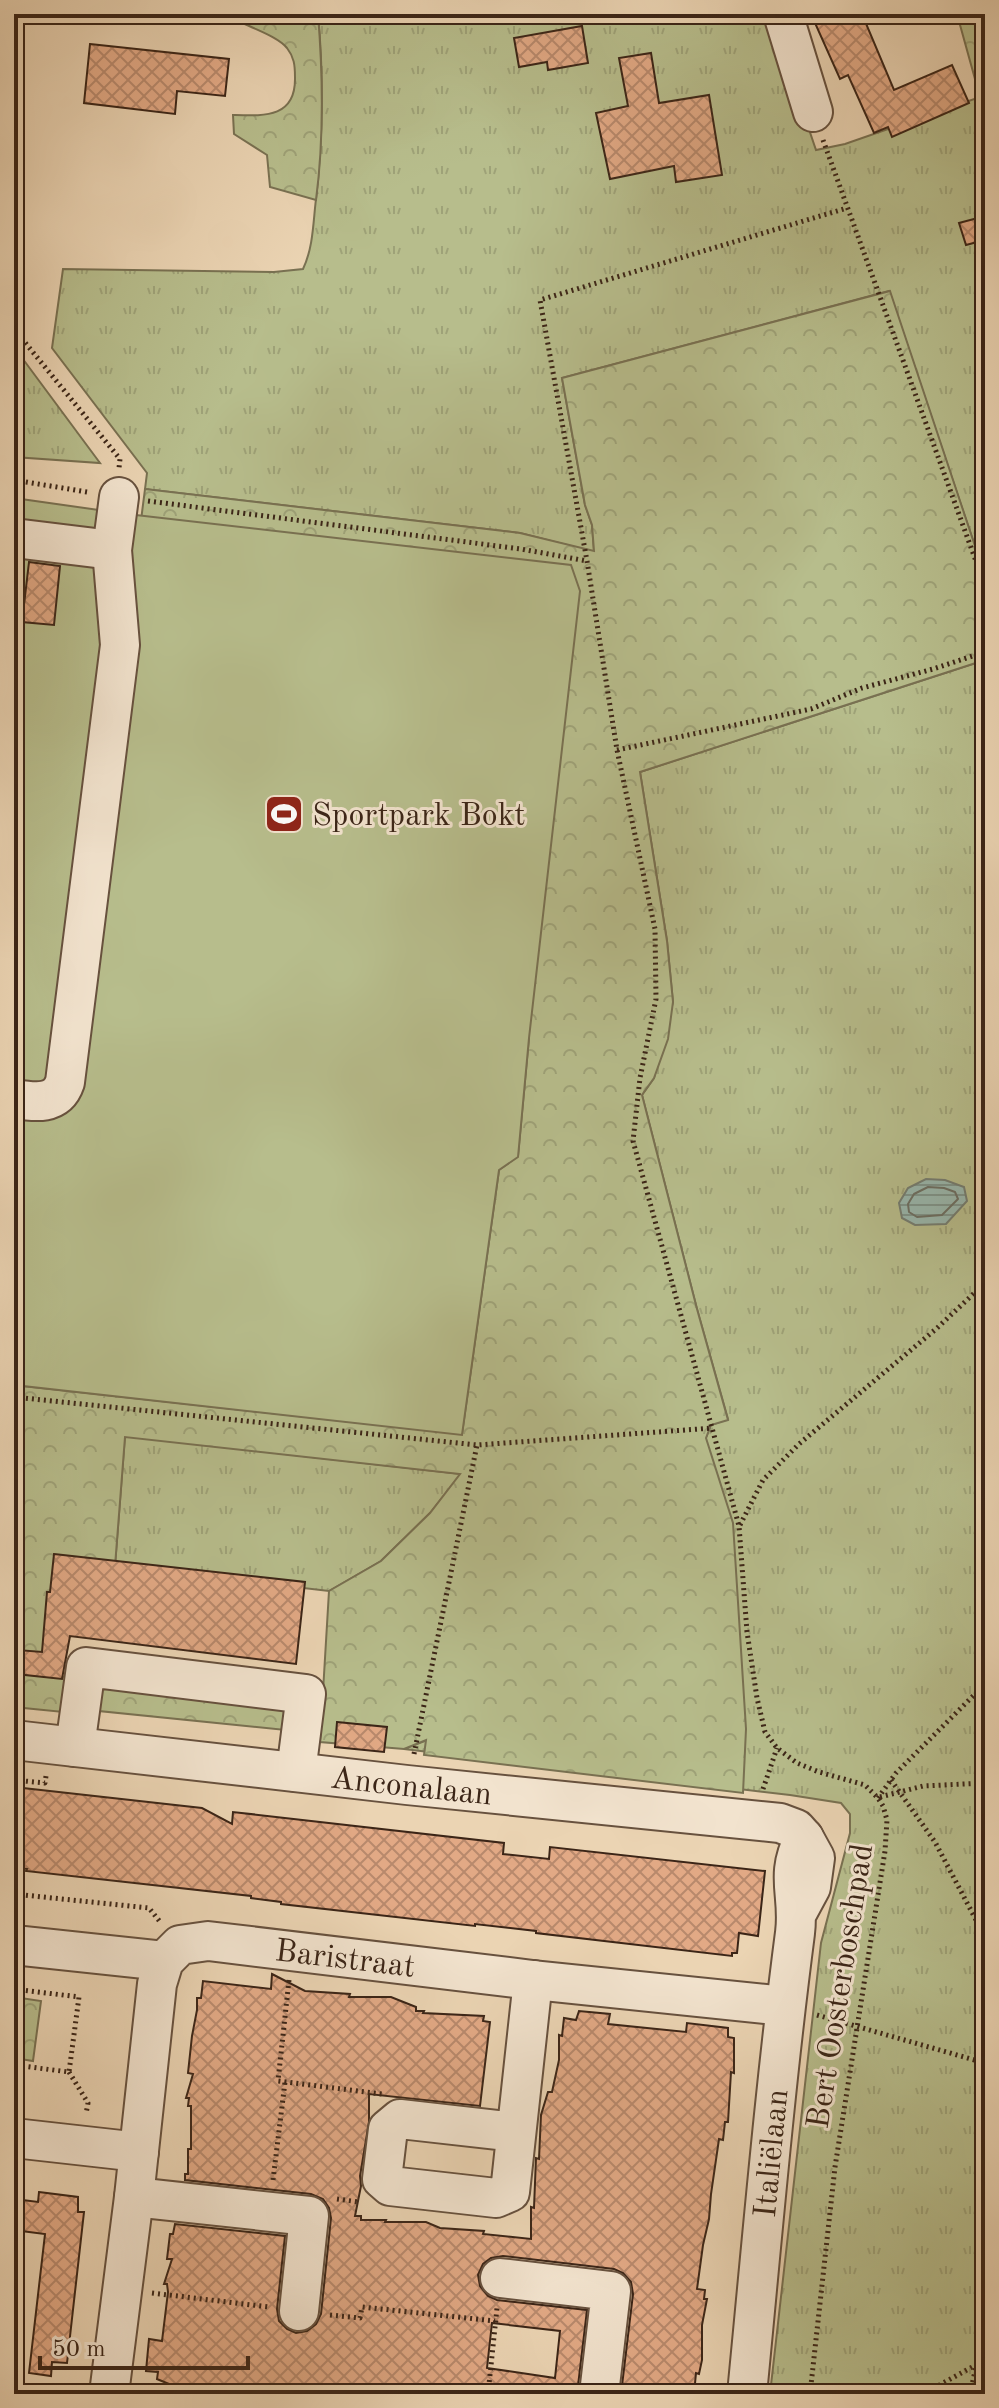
<svg xmlns="http://www.w3.org/2000/svg" width="999" height="2408" font-family="'Old Standard TT',serif">
	<style>
		.grass { fill: url(#grass-tufts); stroke: #797152; stroke-width: 2 }
		.forest { fill: url(#forest-crowns); stroke: #797152; stroke-width: 2 }
		.pitch { fill: #b7bd8c; stroke: #797152; stroke-width: 2 }
		.water { fill: url(#water-rules); stroke: #737d72; stroke-width: 2 }
		.lines { fill: none; stroke-linecap: round; stroke-linejoin: round }
		.shore { stroke: #6a6e63; stroke-width: 2 }
		.building { fill: url(#building-cross-hatch); stroke: #3b2517; stroke-width: 2; fill-rule: evenodd }
		.minor-casing { stroke: #67513e; stroke-width: 42 }
		.path { stroke: #3b2517; stroke-width: 5; stroke-dasharray: 2 4; stroke-linecap: butt }
		.minor { stroke: #f2e3ce; stroke-width: 38 }
		.labels { text-anchor: middle; stroke-width: 6; stroke-linejoin: round; paint-order: stroke }
		.poi-label { font-size: 32px; fill: #3b2517; stroke: #f2e3ce; text-anchor: start }
		.street-label { font-size: 32px; fill: #3b2517; stroke: #f2e3ce }
	</style>
	<defs>
		<pattern id="grass-tufts" width="24" height="20" patternUnits="userSpaceOnUse" patternTransform="scale(2)"><rect width="24" height="20" fill="#b7bd8c"/><path d="M3 7l-1-3M5 7V3M7 7l1-3M15 17l-1-3M17 17v-4M19 17l1-3" fill="none" stroke="#9ea278"/></pattern>
		<pattern id="forest-crowns" width="20" height="18" patternUnits="userSpaceOnUse" patternTransform="scale(2)"><rect width="20" height="18" fill="#b7bd8c"/><path d="M2 6a3 3 0 1 1 6 0M12 15a3 3 0 1 1 6 0" fill="none" stroke="#9ea278"/></pattern>
		<pattern id="water-rules" width="6" height="5" patternUnits="userSpaceOnUse" patternTransform="scale(2)"><rect width="6" height="5" fill="#98b8af"/><path d="M0 2.5h6" fill="none" stroke="#7d958d"/></pattern>
		<pattern id="building-cross-hatch" width="8" height="8" patternUnits="userSpaceOnUse" patternTransform="scale(2)"><rect width="8" height="8" fill="#e2a985"/><path d="M0 0l8 8M0 8l8-8" fill="none" stroke="#b8896c"/></pattern>
	</defs>
	<rect width="100%" height="100%" fill="#ebd4b3"/>
	<filter id="stains"><feTurbulence type="fractalNoise" baseFrequency=".0025" numOctaves="4"/><feColorMatrix values="0 0 0 0 .2 0 0 0 0 .09 0 0 0 0 .02 0 0 0 .5 -.17"/></filter>
	<radialGradient id="worn" r=".72"><stop offset=".6" stop-color="#630" stop-opacity="0"/><stop offset="1" stop-color="#630" stop-opacity=".3"/></radialGradient>
	<!-- grass -->
	<g class="grass">
		<path d="M318,14H770L816,150L845,144L980,97L985,113V576L889,291L562,378L585,505L592,525L594,552L520,533L145,489L147,473L52,348L63,269L274,272L303,269C312,250 313,229 315,208C323,144 324,79 318,14Z"/>
		<path d="M14,347L100,463L14,457Z"/>
		<path d="M985,660V1508L979,1557L985,1560V2394H770L821,1943L850,1833V1814L841,1803L790,1795L404,1749L564,1687L657,1563L711,1425L728,1419L697,1309L642,1095L654,1078L673,1002L667,941L640,772Z"/>
		<path d="M125,1436L461,1474L430,1513L381,1561L329,1591L115,1566Z"/>
	</g>
	<!-- forest -->
	<g class="forest">
		<path d="M242,14H318C323,76 324,139 316,200L270,187L267,155L234,134L233,115C265,116 296,118 295,77C295,65 294,57 287,48C278,37 256,30 243,23Z"/>
		<path d="M957,14H985V96L980,97Z"/>
		<path d="M890,291L985,576V660L640,772L667,941L673,1002L668,1039L654,1078L642,1095L697,1309L728,1420L711,1425L706,1438L733,1523L746,1729L743,1793L424,1755L426,1740L404,1749L320,1742L329,1591L381,1561L430,1513L460,1474L125,1437L115,1566L45,1675L66,1677L63,1712L14,1707V1385L462,1434L499,1170L518,1156L529,1038L139,536L145,489L520,533L594,551L592,525L585,505L562,378Z"/>
		<path d="M98,1675L300,1699L295,1731L99,1711Z"/>
		<path d="M14,1997L41,2001L33,2061L14,2058Z"/>
	</g>
	<!-- pitch -->
	<path class="pitch" d="M14,498L127,514L571,565L580,591L529,1038L518,1157L499,1170L462,1435L14,1385Z"/>
	<!-- water -->
	<path class="water" d="M926,1179L945,1180L964,1187L967,1201L946,1224L915,1225L902,1218L899,1203L908,1188Z"/>
	<g class="lines">
		<!-- shore -->
		<path class="shore" d="M928,1187L944,1188L955,1192L958,1199L942,1215L917,1217L909,1212L908,1204L914,1194Z"/>
	</g>
	<!-- building -->
	<g class="building">
		<path d="M811,14H862L894,90L952,65L969,103L892,137L888,127L874,133L848,75L840,79Z"/>
		<path d="M582,26L588,63L548,70L547,62L519,67L514,38Z"/>
		<path d="M90,44L229,59L225,96L177,91L175,114L84,103Z"/>
		<path d="M651,53L659,103L709,95L722,175L676,182L674,166L610,179L596,113L628,106L619,58Z"/>
		<path d="M985,216V240L966,245L959,223Z"/>
		<path d="M29,562L60,566L54,625L22,622Z"/>
		<path d="M54,1554L305,1582L296,1664L70,1636L62,1679L16,1674L18,1650L42,1652L47,1592H50Z"/>
		<path d="M337,1722L387,1727L384,1752L335,1747Z"/>
		<path d="M14,1787L202,1808L232,1824L233,1812L504,1843L503,1854L549,1859L550,1847L765,1871L758,1936L739,1933L737,1953H732V1956L536,1933V1931L475,1924V1926L281,1904V1902L251,1898V1896L26,1871L27,1869L14,1867Z"/>
		<path d="M272,1974L305,1991L350,1994L349,1997H391L416,2007V2011H424L423,2013L484,2016L483,2021L490,2022L480,2106L369,2094V2122L360,2176L361,2186L355,2216H361V2220H386L385,2222H426L440,2228L484,2231L483,2234L531,2239V2207L534,2208L536,2158L539,2159L541,2115L548,2092H552L559,2060V2035L562,2036L564,2018L576,2020L579,2011L610,2014L608,2024L686,2032L687,2023L728,2028V2037L734,2038V2073L731,2072L728,2122H725L723,2140L719,2139L711,2194L709,2219L703,2245L697,2289L705,2290L704,2299H707L702,2325V2360L699,2374L696,2373L694,2394H621L633,2294L631,2282L623,2273L614,2269L503,2256L491,2258L483,2264L478,2275L480,2286L488,2296L497,2300L587,2310L577,2394H230L216,2389H181L157,2379L158,2372L146,2371L149,2339L162,2341L168,2292L167,2284H164L172,2259H167L170,2234H173L175,2224L285,2236L277,2309L279,2321L287,2329L296,2333L307,2331L316,2324L321,2314L331,2218L329,2208L323,2199L311,2194L185,2180V2174H188V2149H191V2106H188L189,2098H186L193,2074L188,2073L192,2036L197,2010V1998H201L203,1981L271,1989ZM492,2323L560,2331L555,2378L487,2368Z"/>
		<path d="M39,2192L78,2197V2212H84L67,2363L52,2362L51,2376L29,2373L45,2234L14,2230V2199L38,2202Z"/>
	</g>
	<g class="lines">
		<!-- minor casing -->
		<g class="minor-casing">
			<g id="minor">
				<path d="M783,14L813,112"/>
				<path d="M14,538L112,550"/>
				<path d="M14,1099C34,1102 57,1106 65,1082L120,645L112,550L119,497"/>
				<path id="s1" d="M14,1740L407,1785L780,1823L796,1829L804,1838"/>
				<path d="M75,1747L86,1667L306,1694L296,1772"/>
				<path d="M14,1945L164,1961"/>
				<path d="M516,2132L400,2119L388,2129L382,2179L390,2186L496,2198L510,2192L533,1980"/>
				<path d="M14,2138L139,2152"/>
				<path d="M134,2197L309,2216L299,2311"/>
				<path d="M500,2278L611,2291L599,2394"/>
				<path id="s2" d="M109,2394L134,2197L157,1984L164,1961L180,1945L208,1941L533,1980L785,2006"/>
				<path id="s3" d="M747,2394C762,2240 775,2086 795,1933C800,1894 784,1877 804,1838L815,1858L811,1887L797,1913"/>
			</g>
		</g>
		<!-- path -->
		<g class="path">
			<path d="M823,140L985,586"/>
			<path d="M14,329L120,459L119,468"/>
			<path d="M14,480L87,492"/>
			<path d="M148,501L521,549L587,561"/>
			<path d="M617,750L811,709L862,688L933,669L985,652"/>
			<path d="M14,1397L477,1445L713,1428"/>
			<path d="M740,1525L763,1480L799,1444L936,1329L985,1283"/>
			<path d="M414,1754L477,1445"/>
			<path d="M14,1780L45,1783L46,1776"/>
			<path d="M891,1780L935,1842L985,1937"/>
			<path d="M763,1789L777,1748"/>
			<path d="M880,1797L923,1786L985,1783"/>
			<path d="M878,1798L896,1773L985,1684"/>
			<path d="M14,1894L149,1908L161,1923"/>
			<path d="M289,1980L278,2081L382,2094"/>
			<path d="M14,1989L79,1997L69,2072L14,2065"/>
			<path d="M817,2015L985,2063"/>
			<path d="M69,2072L88,2103L86,2114"/>
			<path d="M273,2180L285,2082"/>
			<path d="M337,2199L359,2202"/>
			<path d="M152,2293L269,2307"/>
			<path d="M330,2315L360,2318L362,2307L495,2321"/>
			<path d="M488,2394L497,2308"/>
			<path d="M810,2394L835,2167L885,1851L887,1820L883,1806L878,1798L865,1785L819,1772L797,1763L777,1748L765,1732L757,1698L747,1632L739,1526L633,1141L640,1078L656,999L655,929L617,750L587,561L540,300L847,208"/>
			<path d="M923,2394L985,2360"/>
			<path d="M970,2394L985,2325"/>
		</g>
		<!-- minor -->
		<use href="#minor" class="minor"/>
	</g>
	<!-- icons -->
	<defs>
		<g id="stadium-square" transform="scale(2)"><rect x="-9" y="-9" width="18" height="18" rx="4" fill="#8f2418" stroke="#f2e3ce"/><path d="M0-5a6.5 5 0 1 0 0 10a6.5 5 0 1 0 0-10ZM-3.5-1.8h7v3.6h-7Z" fill="#fff"/></g>
	</defs>
	<g fill-rule="evenodd">
		<use href="#stadium-square" x="284" y="814"/>
	</g>
	<g class="labels">
		<!-- poi labels -->
		<g class="poi-label">
			<text x="312" y="825">Sportpark Bokt</text>
		</g>
		<!-- street labels -->
		<g class="street-label">
			<text dy="11" stroke="none"><textPath href="#s1" startOffset="400">Anconalaan</textPath></text>
			<text dy="11" stroke="none"><textPath href="#s2" startOffset="626">Baristraat</textPath></text>
			<text transform="translate(839 1986) rotate(-81)" y="11">Bert Oosterboschpad</text>
			<text dy="11" stroke="none"><textPath href="#s3" startOffset="242">Italiëlaan</textPath></text>
		</g>
	</g>
	<!-- margin -->
	<rect width="999" height="2408" fill="none" stroke="#ebd4b3" stroke-width="48"/>
	<rect x="16" y="16" width="967" height="2376" fill="none" stroke="#3b2517" stroke-width="4"/>
	<rect x="24" y="24" width="951" height="2360" fill="none" stroke="#3b2517" stroke-width="2"/>
	<!-- scale -->
	<path d="M40 2356v12h208v-12" fill="none" stroke="#3b2517" stroke-width="4"/>
	<text x="52" y="2356" font-size="24" fill="#3b2517" stroke="#f2e3ce" stroke-width="6" paint-order="stroke">50 m</text>
	<rect width="100%" height="100%" filter="url(#stains)"/>
	<rect width="100%" height="100%" fill="url(#worn)"/>
</svg>
